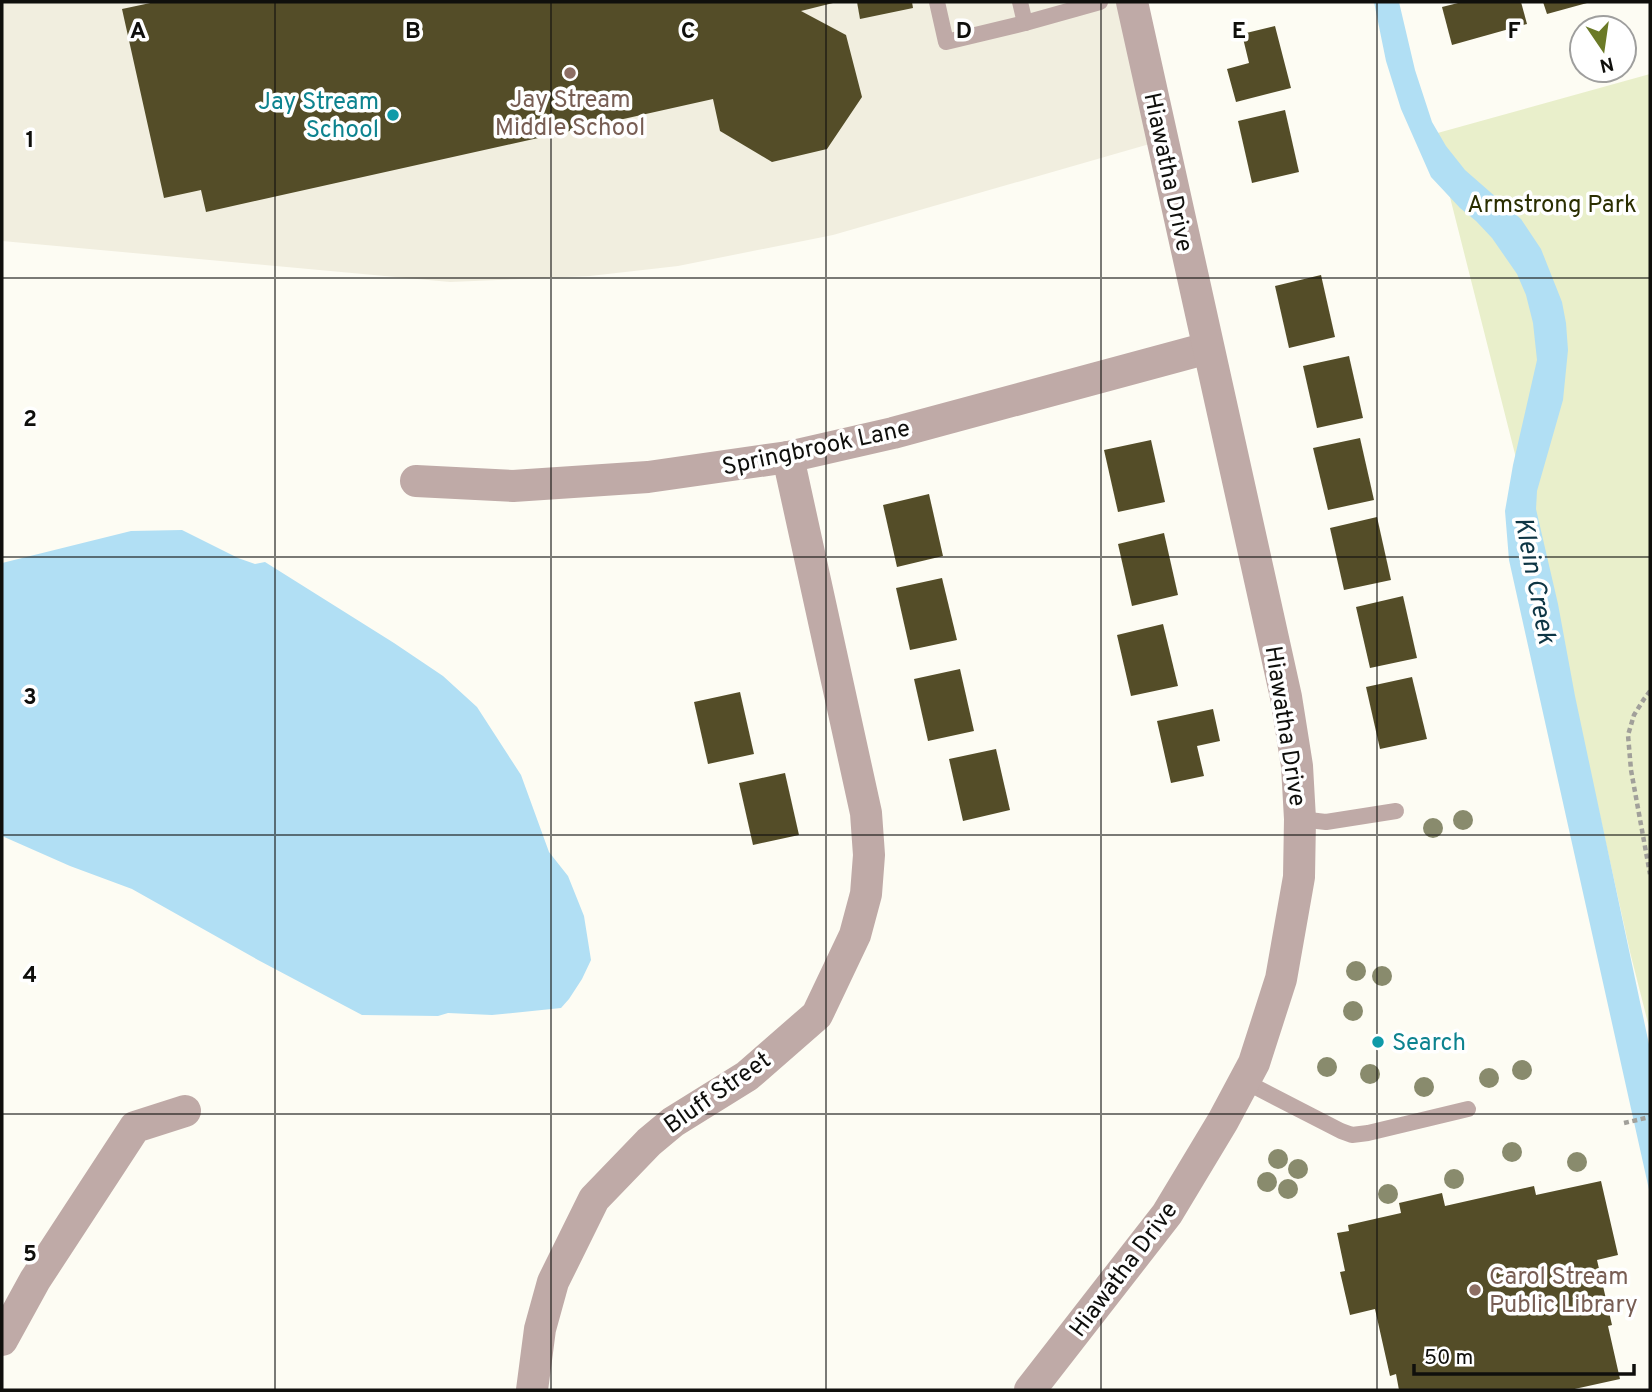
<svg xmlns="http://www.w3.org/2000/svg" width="1652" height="1392" font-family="Overpass,sans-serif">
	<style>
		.built { fill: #f1eedf }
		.green { fill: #e9efcb }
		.water { fill: #b1dff4 }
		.building { fill: #544d28 }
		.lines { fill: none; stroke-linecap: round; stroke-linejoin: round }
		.path { stroke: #a1a09a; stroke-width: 4.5; stroke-dasharray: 5 3.5; stroke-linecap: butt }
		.lane { stroke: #bfaaa7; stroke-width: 16 }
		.street { stroke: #bfaaa7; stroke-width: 32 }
		.tree { fill: #898b6d }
		.grid { fill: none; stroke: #0f0f0c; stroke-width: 2; stroke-opacity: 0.55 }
		.education-dot { fill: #8d6e63; stroke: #fff; stroke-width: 2.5 }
		.culture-dot { fill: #0f9aa8; stroke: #fff; stroke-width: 2.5 }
		.labels { text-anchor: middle; stroke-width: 7; stroke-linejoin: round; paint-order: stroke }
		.education-label { font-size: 24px; fill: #785e54; stroke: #fff }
		.culture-label { font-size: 24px; fill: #0d838f; stroke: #fff; text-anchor: end }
		.street-label { font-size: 24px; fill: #0f0f0c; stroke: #fff }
		.park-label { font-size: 24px; fill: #2a2e00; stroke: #fff }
		.water-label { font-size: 26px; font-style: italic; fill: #0d3544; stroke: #fff }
		.grid-label { font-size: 23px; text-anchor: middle; font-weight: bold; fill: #0f0f0c; stroke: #fff; stroke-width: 7; stroke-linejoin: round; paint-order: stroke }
	</style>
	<rect width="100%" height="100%" fill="#fdfcf3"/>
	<!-- built -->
	<path class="built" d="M2,2H1122L1153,143L833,235L678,266L590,276L450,282L2,241Z"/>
	<!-- green -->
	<path class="green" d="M1650,74V1031L1630,952L1555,612L1434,134Z"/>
	<!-- water -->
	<g class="water">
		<path d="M1374,2H1399L1415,70L1432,122L1446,146L1465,170L1521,219L1541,249L1562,302L1566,323L1568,350L1563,400L1537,491L1536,509L1558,604L1575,696L1650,1049V1194L1509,560L1505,511L1513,465L1537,360L1533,323L1526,295L1517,274L1492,238L1476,221L1460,208L1431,177L1401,109L1386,61Z"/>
		<path d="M182,530L238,558L255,564L265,562L394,643L443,676L477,707L521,775L549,852L568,876L584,916L591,960L582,979L569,999L561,1008L492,1015L448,1013L438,1016L362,1015L258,960L132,889L70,866L2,836V563L131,531Z"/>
	</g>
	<!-- building -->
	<g class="building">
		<path d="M155,2H837L801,11L846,35L862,97L827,149L772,162L720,131L713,99L206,212L201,190L164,198L122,9Z"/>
		<path d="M857,2H912L913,8L860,19Z"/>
		<path d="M1462,2H1521L1527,24L1452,45L1442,7Z"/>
		<path d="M1543,2H1587V3L1547,14Z"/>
		<path d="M1275,26L1291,88L1236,102L1227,69L1249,63L1242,34Z"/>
		<path d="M1285,110L1299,172L1252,183L1238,121Z"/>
		<path d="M1321,275L1335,337L1289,348L1275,286Z"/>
		<path d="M1349,356L1363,418L1317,428L1303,366Z"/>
		<path d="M1360,438L1374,500L1328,510L1313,448Z"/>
		<path d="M1151,440L1165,502L1118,512L1104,450Z"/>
		<path d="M929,494L943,556L897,567L883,505Z"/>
		<path d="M1377,517L1391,580L1344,590L1330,528Z"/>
		<path d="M1164,533L1178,595L1132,606L1118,544Z"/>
		<path d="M942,578L957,640L910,650L896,588Z"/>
		<path d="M1403,596L1417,658L1370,668L1356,607Z"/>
		<path d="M1163,624L1178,686L1131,696L1117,635Z"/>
		<path d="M960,669L974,731L928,741L914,679Z"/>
		<path d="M1412,677L1427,739L1380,749L1366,687Z"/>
		<path d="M740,692L754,754L708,764L694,702Z"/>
		<path d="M1213,709L1220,741L1197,746L1204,776L1171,783L1157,721Z"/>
		<path d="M996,749L1010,810L963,821L949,759Z"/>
		<path d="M785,773L799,835L753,845L739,783Z"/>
		<path d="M1601,1181L1618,1255L1597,1260L1612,1325L1608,1326L1620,1379L1570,1390H1399L1396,1374L1390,1376L1375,1309L1350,1315L1340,1272L1345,1271L1337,1233L1349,1231L1348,1225L1401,1213L1399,1203L1442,1193L1445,1206L1534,1186L1536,1195Z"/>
	</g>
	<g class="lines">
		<!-- path -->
		<g class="path">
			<path d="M1650,691L1644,699L1634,715L1628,735L1631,770L1650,874"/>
			<path d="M1624,1123L1650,1117"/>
		</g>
		<!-- lane -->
		<g class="lane">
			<path d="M937,2L946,42L1025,23L1100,2"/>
			<path d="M1020,2L1025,23"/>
			<path d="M1300,819L1326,822L1396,811"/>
			<path d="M1244,1081L1341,1131L1352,1135L1368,1133L1468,1109"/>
		</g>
		<!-- street -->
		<g class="street">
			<path d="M416,481L513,486L648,477L788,457L893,433L1208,348"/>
			<path d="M2,1340L35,1280L135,1127L185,1111"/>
			<path d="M532,1390L540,1329L553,1282L594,1199L649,1142L673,1122L747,1076L817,1015L855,935L866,894L869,855L866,813L788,457"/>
			<path d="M1030,1390L1167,1214L1223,1121L1254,1063L1281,979L1299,877L1300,819L1297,766L1286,697L1132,2"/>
		</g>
	</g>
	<!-- trees -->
	<g class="tree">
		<circle cx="1463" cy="820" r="10"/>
		<circle cx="1433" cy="828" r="10"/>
		<circle cx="1356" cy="971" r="10"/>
		<circle cx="1382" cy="976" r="10"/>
		<circle cx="1353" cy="1011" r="10"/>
		<circle cx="1327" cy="1067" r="10"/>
		<circle cx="1522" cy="1070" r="10"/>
		<circle cx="1370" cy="1074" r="10"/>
		<circle cx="1489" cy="1078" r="10"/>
		<circle cx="1424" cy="1087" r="10"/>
		<circle cx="1512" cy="1152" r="10"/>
		<circle cx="1278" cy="1159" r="10"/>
		<circle cx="1577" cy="1162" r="10"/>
		<circle cx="1298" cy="1169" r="10"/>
		<circle cx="1454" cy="1179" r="10"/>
		<circle cx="1267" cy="1182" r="10"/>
		<circle cx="1288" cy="1189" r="10"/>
		<circle cx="1388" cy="1194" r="10"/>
	</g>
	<!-- grid -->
	<path class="grid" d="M275,2V1390M551,2V1390M826,2V1390M1101,2V1390M1377,2V1390M2,278H1650M2,557H1650M2,835H1650M2,1114H1650"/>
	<!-- markers -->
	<g class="education-dot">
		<circle cx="570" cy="73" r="7"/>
		<circle cx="1475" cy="1290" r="7"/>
	</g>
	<g class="culture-dot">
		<circle cx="393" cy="115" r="7"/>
		<circle cx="1378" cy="1042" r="7"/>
	</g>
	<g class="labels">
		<!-- education labels -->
		<g class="education-label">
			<text x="570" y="107">Jay Stream<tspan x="570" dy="28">Middle School</tspan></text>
			<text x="1489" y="1284" text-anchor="start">Carol Stream<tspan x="1489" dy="28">Public Library</tspan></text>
		</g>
		<!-- culture labels -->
		<g class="culture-label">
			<text x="379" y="109">Jay Stream<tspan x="379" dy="28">School</tspan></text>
			<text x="1392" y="1050" text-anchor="start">Search</text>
		</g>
		<!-- street labels -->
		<g class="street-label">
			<text transform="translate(1169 172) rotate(78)" y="8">Hiawatha Drive</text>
			<text transform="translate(816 447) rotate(-12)" y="8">Springbrook Lane</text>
			<text transform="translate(1286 726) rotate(81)" y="8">Hiawatha Drive</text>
			<text transform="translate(717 1092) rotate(-35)" y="8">Bluff Street</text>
			<text transform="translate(1123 1269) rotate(-53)" y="8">Hiawatha Drive</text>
		</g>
		<!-- park labels -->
		<g class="park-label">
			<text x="1552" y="212">Armstrong Park</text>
		</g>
		<!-- water labels -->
		<g class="water-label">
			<text transform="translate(1536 580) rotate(79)" y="9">Klein Creek</text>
		</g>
	</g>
	<g class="grid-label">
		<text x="138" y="38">A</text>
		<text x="413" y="38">B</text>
		<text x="688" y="38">C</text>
		<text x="964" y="38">D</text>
		<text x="1239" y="38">E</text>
		<text x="1514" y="38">F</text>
		<text x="30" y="147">1</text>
		<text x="30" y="426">2</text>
		<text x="30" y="704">3</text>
		<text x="30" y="982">4</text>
		<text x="30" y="1261">5</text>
	</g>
	<!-- border -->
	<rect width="1652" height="1392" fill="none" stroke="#0f0f0c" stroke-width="7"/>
	<!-- north arrow -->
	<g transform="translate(1603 49) rotate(167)"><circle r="33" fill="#ffffff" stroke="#9f9f9e" stroke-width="2"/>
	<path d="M0-5L12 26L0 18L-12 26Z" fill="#6b7a27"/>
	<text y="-10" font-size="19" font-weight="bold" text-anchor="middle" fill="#0f0f0c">N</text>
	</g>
	<!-- scale -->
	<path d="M1414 1364v10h220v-10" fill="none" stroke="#0f0f0c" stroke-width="3.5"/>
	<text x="1424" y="1364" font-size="21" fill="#0f0f0c" stroke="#ffffff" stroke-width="5" paint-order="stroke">50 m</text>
</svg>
